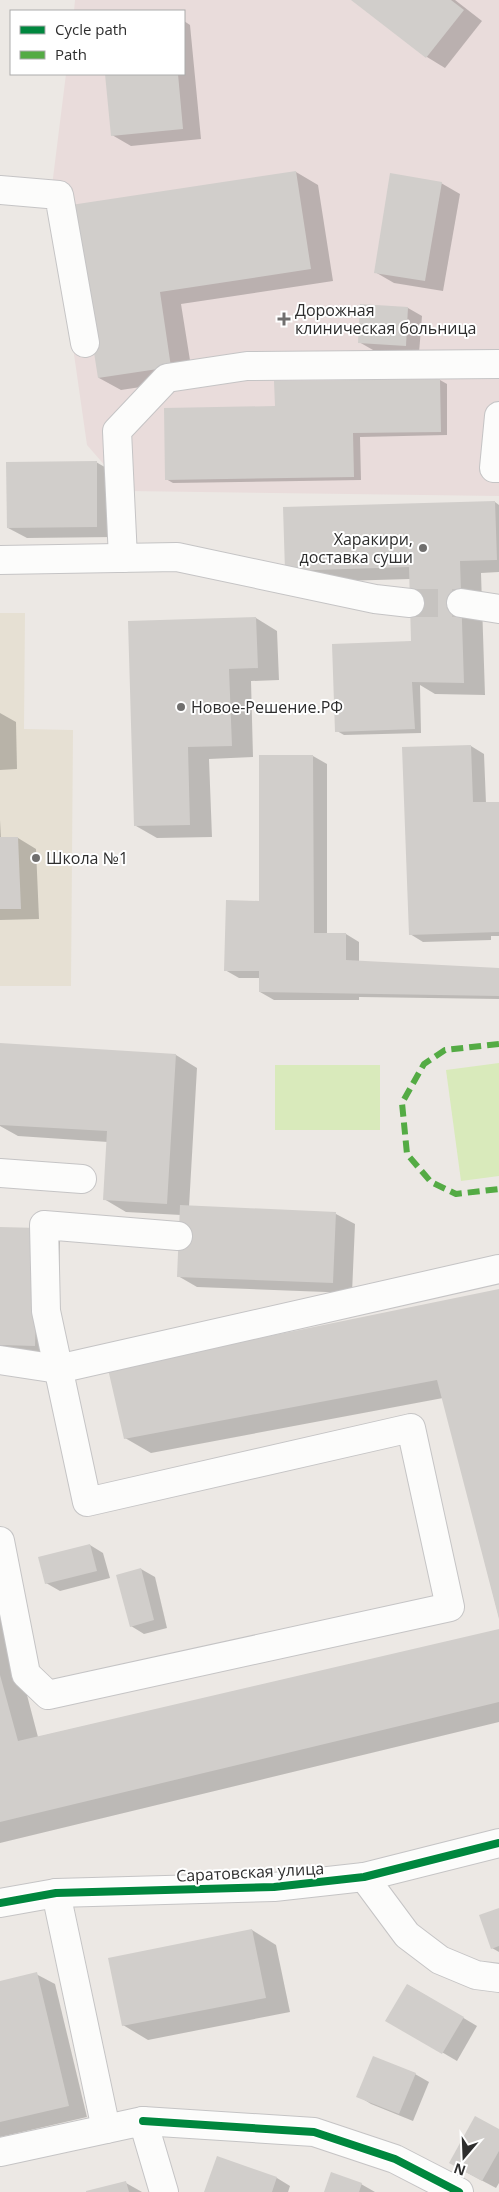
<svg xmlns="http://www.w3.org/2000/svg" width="499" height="2192" font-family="'Open Sans',sans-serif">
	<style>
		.education { fill: #e6e0d3 }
		.medical { fill: #e9dcdb }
		.pitch { fill: #d9eabb }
		.shadow { fill: #0003 }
		.building { fill: #d1cecb }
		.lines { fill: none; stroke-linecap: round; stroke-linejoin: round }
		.minor-tunnel { stroke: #c6c3c0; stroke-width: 28; stroke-dasharray: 28 14; stroke-linecap: butt }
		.minor-casing { stroke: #c5c4c5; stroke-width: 30 }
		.minor { stroke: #fcfcfb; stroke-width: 28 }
		.quiet { stroke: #54ab44; stroke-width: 6; stroke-dasharray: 12 6; stroke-linecap: butt }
		.cycleway-casing { stroke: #fff; stroke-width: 11 }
		.cycleway { stroke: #00873e; stroke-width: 8 }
		.poi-dot { fill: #706f6e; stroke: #fff; stroke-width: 2 }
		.labels { text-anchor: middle; stroke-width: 4; stroke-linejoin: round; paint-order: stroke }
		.poi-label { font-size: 16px; fill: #2e2e2e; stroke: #fff; text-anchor: start }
		.street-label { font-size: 16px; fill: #2e2e2e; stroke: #fff }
	</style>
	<rect width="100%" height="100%" fill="#ece8e4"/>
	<!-- education -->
	<path class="education" d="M0,613H25L24,729L73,730L71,986H0Z"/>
	<!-- medical -->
	<path class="medical" d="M75,0H499V496L127,491L87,445L51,194L66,74H184V11H74Z"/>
	<!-- pitch -->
	<g class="pitch">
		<path d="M499,1063V1176L461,1181L446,1070Z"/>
		<rect x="275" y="1065" width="105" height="65"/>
	</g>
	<!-- shadow -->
	<g class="shadow">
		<path d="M353,0H455L482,21L445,68L427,57Z"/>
		<path d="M184,21L190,25L201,139L131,146L112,135L106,74H184Z"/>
		<path d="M296,172L318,185L333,281L181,304L193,379L121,390L99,378L73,206Z"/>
		<path d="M441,183L460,194L443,291L394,283L375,272Z"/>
		<path d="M408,308L422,316L419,353L373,350L359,342Z"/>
		<path d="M440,380L447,384V435L360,437L361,480L173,483L166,479L276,407Z"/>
		<path d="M96,462L115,473V537L27,538L8,528Z"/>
		<path d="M495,502L499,505V572L481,573L485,695L435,694L420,685L421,733L344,735L337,731L412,643L410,579L308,582L286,570Z"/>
		<path d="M256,618L277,631L279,680L251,681L253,757L209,759L212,837L157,838L136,826Z"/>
		<path d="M0,713L16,722L17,769L0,770Z"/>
		<path d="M471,746L484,754L486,803H499V936H491V940L423,942L410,934Z"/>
		<path d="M261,756H313L327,764V934H346L359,942V962L499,969V999L359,997V1000H274L260,992L261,978H239L225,970L261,903Z"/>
		<path d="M0,820L1,839L18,838L36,849L39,919L0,920Z"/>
		<path d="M176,1055L197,1068L189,1207L336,1214L355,1224L352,1293L197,1287L178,1276L181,1215L126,1212L104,1199L108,1142L18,1136L0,1126V1067Z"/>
		<path d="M0,1228L38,1229L60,1241L57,1358L0,1356Z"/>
		<path d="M499,1291V1617L443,1398L151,1453L125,1438Z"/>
		<path d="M90,1545L103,1553L110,1578L60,1591L46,1583Z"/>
		<path d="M141,1569L155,1577L167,1628L144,1634L131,1626Z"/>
		<path d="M0,1592L38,1737L499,1630V1722L0,1843Z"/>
		<path d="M499,1909V1952L492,1948Z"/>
		<path d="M252,1930L276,1945L290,2012L148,2040L123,2025Z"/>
		<path d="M36,1974L55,1984L87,2117L0,2137V1982Z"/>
		<path d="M408,1985L477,2026L457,2061L387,2020Z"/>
		<path d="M415,2074L429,2082L413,2121L371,2104L358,2096Z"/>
		<path d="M499,2130V2183L496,2188L464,2171Z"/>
		<path d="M277,2178L290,2186L288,2192H205Z"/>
		<path d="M126,2183L142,2192H89Z"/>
		<path d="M361,2184L375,2192H325Z"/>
	</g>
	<!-- building -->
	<g class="building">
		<path d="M351,0H451L464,10L426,58Z"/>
		<path d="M105,74H178L183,129L111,136Z"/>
		<path d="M296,171L311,269L160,292L171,367L98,378L71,205Z"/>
		<path d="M390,173L442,182L425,281L374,273Z"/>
		<path d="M360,304L408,307L406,346L358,343Z"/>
		<path d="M440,379L441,432L353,433L354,477L165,480L164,408L275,406L274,381Z"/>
		<path d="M97,461V527L7,528L6,462Z"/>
		<path d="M495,501L497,560L460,561L464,683L412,682L415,729L335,732L332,644L411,641L409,567L285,571L283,507Z"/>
		<path d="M256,617L258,668L229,669L232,746L188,747L190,825L134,826L128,621Z"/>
		<path d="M471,745L473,802H499V932L409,935L402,747Z"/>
		<path d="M259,755H313L314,933H346V960L499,968V996L259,992V971H224L226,900L259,901Z"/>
		<path d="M0,837H18L21,909H0Z"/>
		<path d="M0,1043L176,1054L167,1204L103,1200L107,1131L0,1125Z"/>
		<path d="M180,1205L336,1212L333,1283L177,1277Z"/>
		<path d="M0,1227L39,1228L35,1346L0,1345Z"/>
		<path d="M499,1289V1619L437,1380L124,1439L108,1369Z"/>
		<path d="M90,1544L97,1571L45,1584L38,1557Z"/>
		<path d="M141,1568L154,1620L130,1627L116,1575Z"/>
		<path d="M499,1629V1702L0,1822V1675L18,1741Z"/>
		<path d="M499,1908V1946L491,1949L479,1915Z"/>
		<path d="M252,1929L266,1998L122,2026L108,1958Z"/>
		<path d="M37,1972L69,2106L0,2122V1981Z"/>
		<path d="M407,1984L464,2017L442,2054L385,2021Z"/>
		<path d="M373,2056L416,2073L399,2114L356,2097Z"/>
		<path d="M475,2116L499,2129V2151L482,2181L449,2163Z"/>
		<path d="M217,2156L277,2177L272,2192H204Z"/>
		<path d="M331,2172L362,2183L359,2192H324Z"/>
		<path d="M126,2181L129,2192H86V2191Z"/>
	</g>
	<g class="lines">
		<!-- minor-tunnel -->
		<path class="minor-tunnel" d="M410,603H461"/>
		<!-- minor casing -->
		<g class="minor-casing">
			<g id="minor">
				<path d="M0,190L59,195L85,343"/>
				<path d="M499,416L494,468H499"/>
				<path d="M123,558L117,431L167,378L247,366L499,364"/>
				<path d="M0,560L177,557L375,599L410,603"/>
				<path d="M461,603L499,609"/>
				<path d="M0,1173L82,1179"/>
				<path d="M0,1360L58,1369L499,1269"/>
				<path d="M0,1541L26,1674L48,1695L450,1607L411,1428L87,1502L46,1311L44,1225L178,1236"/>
				<path d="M364,1877L407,1935L440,1960L476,1975L499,1978"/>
				<path d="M56,1893L106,2129"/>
				<path d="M0,1903L56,1893L274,1887L364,1877L499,1843"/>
				<path d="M143,2121L314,2132L395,2159L459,2192"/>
				<path d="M0,2152L143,2121L164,2192"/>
			</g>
		</g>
		<!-- minor -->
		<use href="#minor" class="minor"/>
		<!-- quiet -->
		<path class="quiet" d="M499,1044L445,1050L424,1064L402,1103L407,1154L431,1182L456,1194L499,1189"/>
		<!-- cycleway casing -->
		<g class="cycleway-casing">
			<g id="cycleway">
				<path d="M0,1903L56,1893L274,1887L364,1877L499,1843"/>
				<path d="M143,2121L314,2132L395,2159L459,2192"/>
			</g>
		</g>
		<!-- cycleway -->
		<use href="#cycleway" class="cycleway"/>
	</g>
	<!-- markers -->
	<g class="poi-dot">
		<path d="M281.5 311.5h5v5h5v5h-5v5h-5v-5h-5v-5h5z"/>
		<circle cx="423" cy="548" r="5"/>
		<circle cx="181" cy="707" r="5"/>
		<circle cx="36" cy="858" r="5"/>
	</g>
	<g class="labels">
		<!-- poi labels -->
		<g class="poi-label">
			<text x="295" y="316">Дорожная<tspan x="295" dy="18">клиническая больница</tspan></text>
			<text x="413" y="545" text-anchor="end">Харакири,<tspan x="413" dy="18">доставка суши</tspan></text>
			<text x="191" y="713">Новое-Решение.РФ</text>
			<text x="46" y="864">Школа №1</text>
		</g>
		<!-- street labels -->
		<g class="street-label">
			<text transform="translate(250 1872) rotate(-3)" y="6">Саратовская улица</text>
		</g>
	</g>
	<!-- legend -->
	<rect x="10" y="10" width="175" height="65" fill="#ffffff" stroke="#ababab"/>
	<rect x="20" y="26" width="25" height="8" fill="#00873e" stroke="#ababab"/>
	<text x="55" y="35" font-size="15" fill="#2e2e2e">Cycle path</text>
	<rect x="20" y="51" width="25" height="8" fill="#54ab44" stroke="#ababab"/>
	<text x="55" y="60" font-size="15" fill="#2e2e2e">Path</text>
	<!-- north arrow -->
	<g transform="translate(464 2157) rotate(199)" stroke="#ffffff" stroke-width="4" paint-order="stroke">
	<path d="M0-4L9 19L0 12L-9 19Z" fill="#2e2e2e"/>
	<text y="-8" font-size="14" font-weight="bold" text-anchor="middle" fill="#2e2e2e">N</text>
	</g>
</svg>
